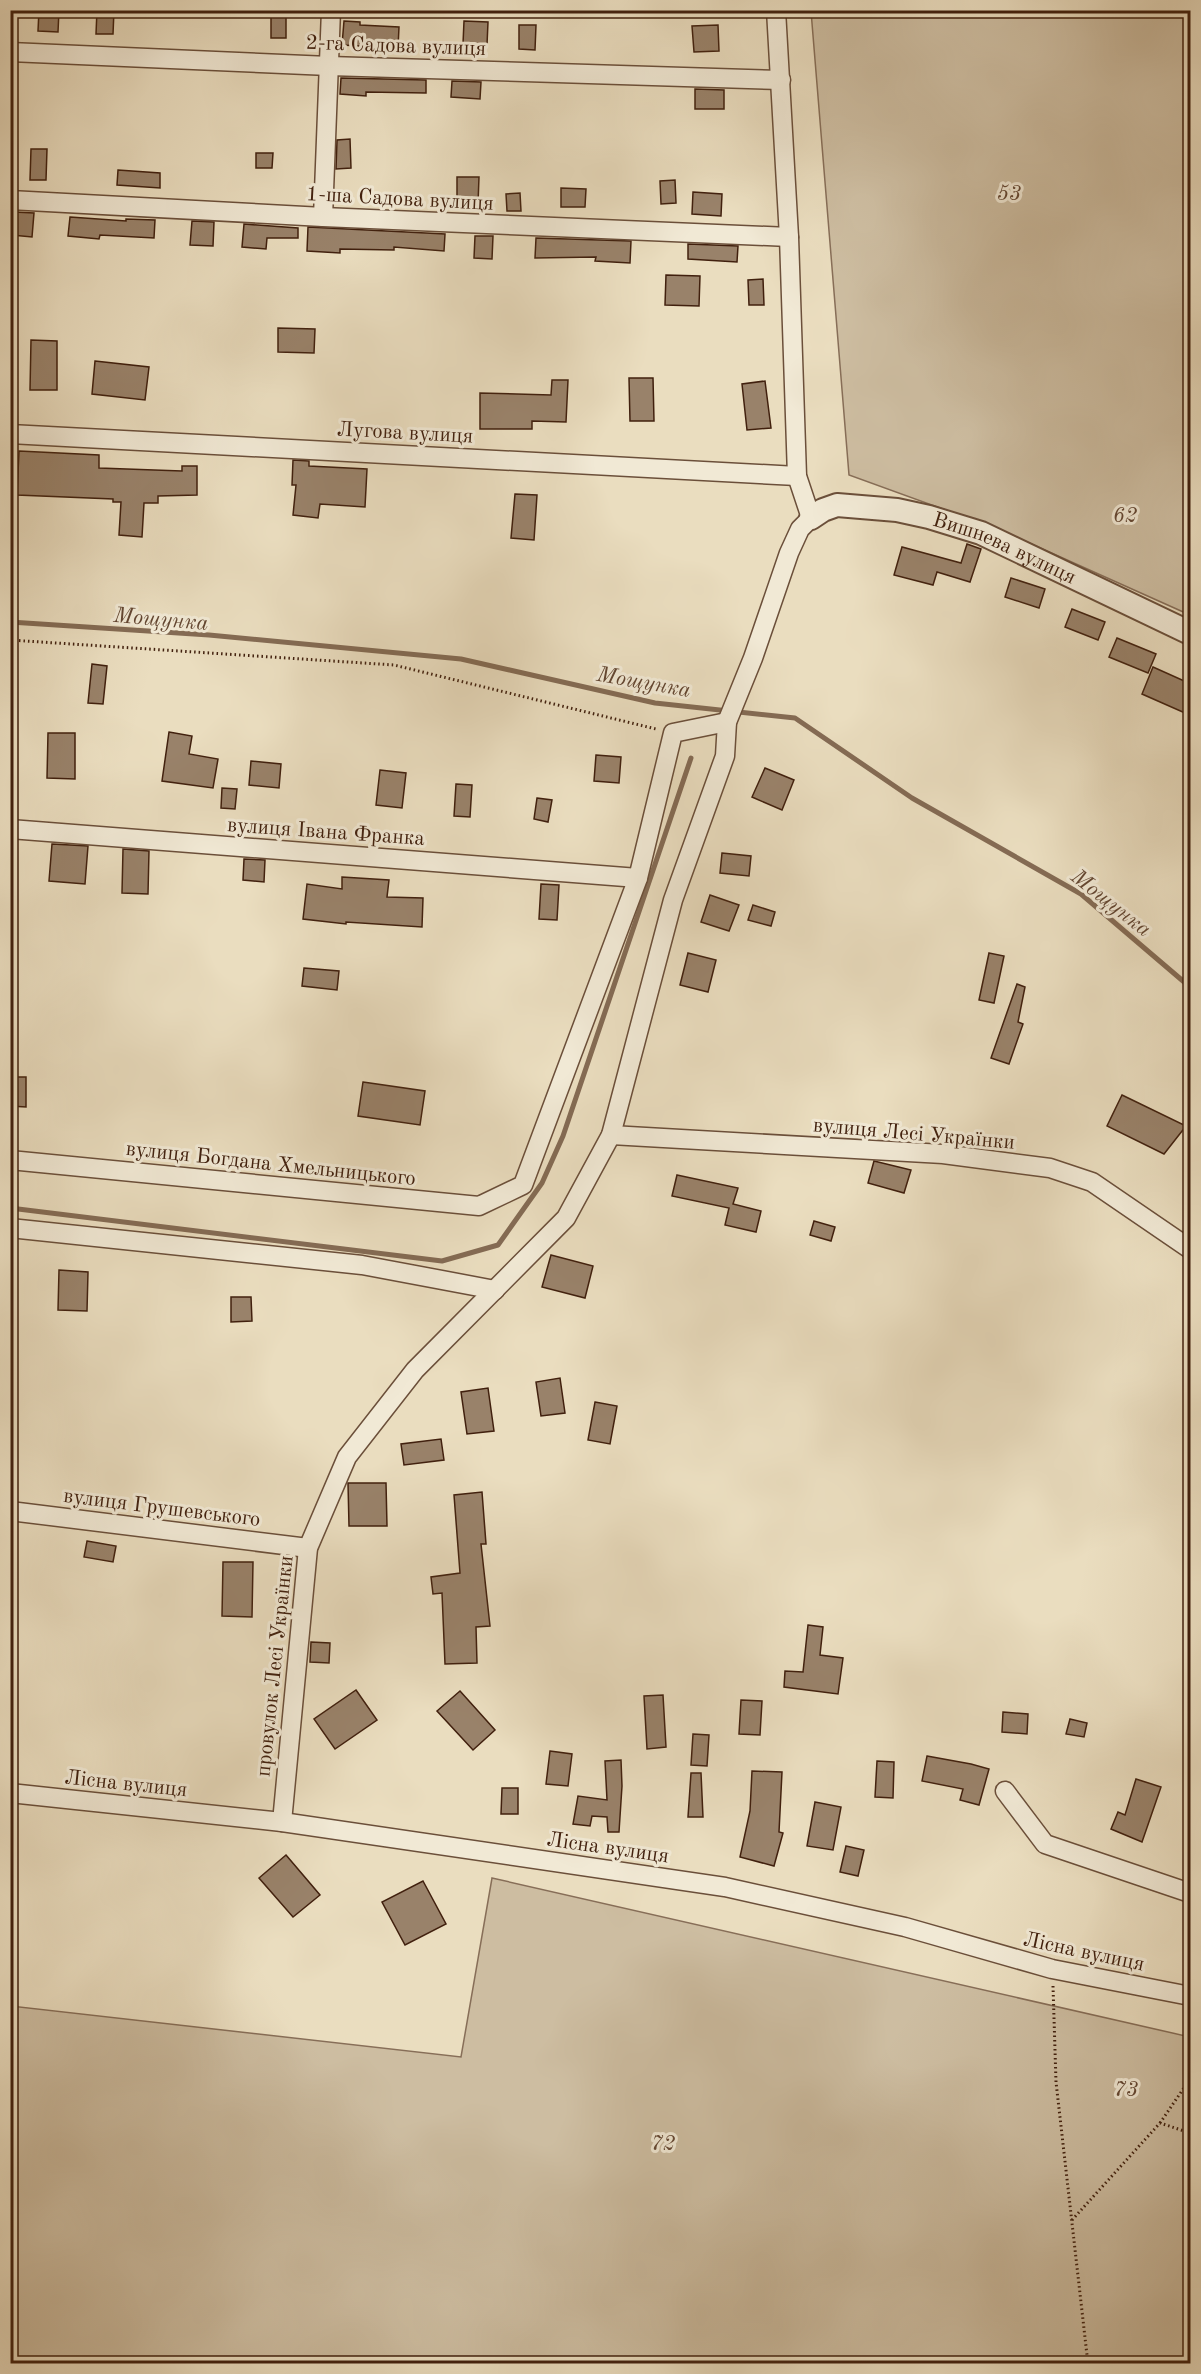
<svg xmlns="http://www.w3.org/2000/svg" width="1201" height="2374" font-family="'Old Standard TT',serif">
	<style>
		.green { fill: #cdbda1; stroke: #876e58; stroke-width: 1.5 }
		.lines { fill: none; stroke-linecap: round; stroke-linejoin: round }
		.stream { stroke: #846b54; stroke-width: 5 }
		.building { fill: #99826a; stroke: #41200e; stroke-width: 1.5 }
		.minor-casing { stroke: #6b4f3a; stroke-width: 21 }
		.tertiary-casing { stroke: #6b4f3a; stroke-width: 26 }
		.path { stroke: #41200e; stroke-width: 3; stroke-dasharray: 1.5 3; stroke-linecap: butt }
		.minor { stroke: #f1e9d5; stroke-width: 18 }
		.tertiary { stroke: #f1e9d5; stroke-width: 22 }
		.labels { text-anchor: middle; stroke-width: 6; stroke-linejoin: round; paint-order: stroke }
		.street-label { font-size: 21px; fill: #41200e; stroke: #f1e9d5 }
		.park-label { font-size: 21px; font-style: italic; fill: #644733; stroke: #f1e9d5 }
		.water-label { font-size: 22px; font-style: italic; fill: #634631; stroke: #f1e9d5 }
	</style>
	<rect width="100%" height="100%" fill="#eaddbf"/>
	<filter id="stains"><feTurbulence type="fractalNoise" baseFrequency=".00333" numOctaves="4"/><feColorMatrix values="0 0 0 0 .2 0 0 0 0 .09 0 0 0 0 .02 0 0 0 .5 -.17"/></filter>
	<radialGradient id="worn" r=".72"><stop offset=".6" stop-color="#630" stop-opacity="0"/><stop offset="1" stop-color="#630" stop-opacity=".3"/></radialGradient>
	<!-- green -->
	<g class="green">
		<path d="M811,11H1190V615L998,529L849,475Z"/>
		<path d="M492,1878L1190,2037V2363H11V2006L461,2057Z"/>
	</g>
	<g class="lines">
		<!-- stream -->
		<g class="stream">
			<path d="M10,622L209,635L461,659L655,703L795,718L912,798L1081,894L1190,987"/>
			<path d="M10,1208L442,1261L498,1245L542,1183L563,1136L691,758"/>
		</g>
	</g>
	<!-- building -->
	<g class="building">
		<path d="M39,10H59L58,32L38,31Z"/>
		<path d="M97,10H114L113,34H96Z"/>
		<rect x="271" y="16" width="15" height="22"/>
		<path d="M344,21L360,22V25L399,27L398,48L342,45Z"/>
		<path d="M464,21L488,22L487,45L463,44Z"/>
		<path d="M519,25H536L535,50L519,49Z"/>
		<path d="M718,25L719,51L694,52L692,26Z"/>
		<path d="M341,78L426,80V93L366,92V96L340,94Z"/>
		<path d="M452,81L481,82L480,99L451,97Z"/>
		<path d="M695,89L724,90V109H695Z"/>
		<path d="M350,139L351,168L336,169L337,140Z"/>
		<path d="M31,149H47L46,180H30Z"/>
		<path d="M256,153H273L272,168H256Z"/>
		<path d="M118,170L160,173V188L117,185Z"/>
		<path d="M457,177H479L478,204H457Z"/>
		<path d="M675,180L676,203L661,204L660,181Z"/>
		<path d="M561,188L586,189L585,207H561Z"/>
		<path d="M693,192L722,194L721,216L692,214Z"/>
		<path d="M520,193L521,211H507L506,194Z"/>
		<path d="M14,212L34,213L32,237L12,235Z"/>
		<path d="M70,217L126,221V219L155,220L154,238L100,235L99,239L68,236Z"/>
		<path d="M192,221L214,222L213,246L190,245Z"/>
		<path d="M244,224L298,228V238H267L266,249L242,247Z"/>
		<path d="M308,227L445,234L444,251L394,247V250L340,249V253L307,251Z"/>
		<path d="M475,236H493L492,259L474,258Z"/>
		<path d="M536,238L631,241L630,263L595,261L596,257L535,258Z"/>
		<path d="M688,244L738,246L737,262L688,259Z"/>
		<path d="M666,275L700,276L699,306L665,305Z"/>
		<path d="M763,279L764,305H749L748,280Z"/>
		<path d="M278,328L315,329L314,353L278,352Z"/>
		<path d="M31,340L57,341V390H30Z"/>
		<path d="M95,361L149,367L145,400L92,394Z"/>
		<path d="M629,378H653L654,421H630Z"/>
		<path d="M552,380H568L566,422L532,421V429H480V393L551,395Z"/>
		<path d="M765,381L771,428L747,430L742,384Z"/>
		<path d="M19,451L99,455V468L182,471V466H197V495L158,496V503H144L142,537L119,535L121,502H113V499L17,495Z"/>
		<path d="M293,460L309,461V466L367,469L365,507L320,504L318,518L293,515L296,485H292Z"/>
		<path d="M515,494L537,495L534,540L511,538Z"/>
		<path d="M967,544L981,549L970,582L937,572L933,585L894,575L902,547L961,563Z"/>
		<path d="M1011,578L1045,589L1039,608L1005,597Z"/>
		<path d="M1072,609L1105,622L1098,640L1065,627Z"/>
		<path d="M1117,638L1156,654L1148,673L1109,657Z"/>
		<path d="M92,664L107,666L103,704L88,703Z"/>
		<path d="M1153,667L1191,684V702L1185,713L1142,694Z"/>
		<path d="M169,732L192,736L189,754L218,759L213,788L162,781Z"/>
		<path d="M48,733H75V779L47,778Z"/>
		<path d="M596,755L621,757L619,783L594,781Z"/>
		<path d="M251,761L281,764L279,788L249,785Z"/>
		<path d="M765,768L794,780L782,810L752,797Z"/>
		<path d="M380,770L406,773L402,808L376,805Z"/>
		<path d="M456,784L472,785L470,817L454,816Z"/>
		<path d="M222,788L237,789L235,809L221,808Z"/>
		<path d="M537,798L552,800L548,822L534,819Z"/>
		<path d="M52,844L88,846L85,884L49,881Z"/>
		<path d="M123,849L149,851L148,894L122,893Z"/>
		<path d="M722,853L751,856L749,876L720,873Z"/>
		<path d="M244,859L265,860L264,882L243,880Z"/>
		<path d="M342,877L389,880L387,897L423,898L422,927L346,922V924L303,919L307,884L342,889Z"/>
		<path d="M541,884L559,885L557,920L539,919Z"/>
		<path d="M710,895L739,905L729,931L701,922Z"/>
		<path d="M753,905L775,912L771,926L748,920Z"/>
		<path d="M688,953L716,960L708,992L680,985Z"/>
		<path d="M989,953L1004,956L994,1003L979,1000Z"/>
		<path d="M304,968L339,971L337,990L302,986Z"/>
		<path d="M1017,984L1025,987L1018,1022L1023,1024L1009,1064L991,1058Z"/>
		<path d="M10,1077H26V1107L10,1106Z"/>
		<path d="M363,1082L425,1091L420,1125L358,1116Z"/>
		<path d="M1122,1095L1186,1126L1164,1154L1107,1126Z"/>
		<path d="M874,1161L911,1170L904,1193L868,1183Z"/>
		<path d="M677,1175L738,1188L733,1204L761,1211L756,1232L725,1225L729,1208L672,1196Z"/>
		<path d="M814,1221L835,1227L831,1241L810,1235Z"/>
		<path d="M551,1255L593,1266L585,1298L542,1287Z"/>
		<path d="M59,1270L88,1272L87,1311L58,1310Z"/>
		<path d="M231,1297H251L252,1321L231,1322Z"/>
		<path d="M560,1378L565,1413L541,1416L536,1382Z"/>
		<path d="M488,1388L494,1431L467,1434L461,1392Z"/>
		<path d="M595,1402L617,1406L610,1444L588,1440Z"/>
		<path d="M441,1439L444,1460L404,1465L401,1444Z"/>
		<path d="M348,1483H386L387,1526H349Z"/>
		<path d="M482,1492L486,1544H481L490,1626L476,1627L477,1663L445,1664L442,1593L433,1594L431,1577L460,1573L454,1495Z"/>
		<path d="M87,1541L116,1546L113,1562L84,1557Z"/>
		<path d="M223,1562H253L252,1617L222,1616Z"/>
		<path d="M808,1625L823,1627L820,1655L843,1658L838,1694L784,1687L785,1671L803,1672Z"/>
		<path d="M311,1642L330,1643L329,1663L310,1662Z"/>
		<path d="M356,1690L377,1720L335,1749L314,1719Z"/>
		<path d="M460,1691L495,1730L473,1750L437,1711Z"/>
		<path d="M663,1695L666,1747L647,1749L644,1696Z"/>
		<path d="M741,1700L762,1701L760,1735L739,1734Z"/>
		<path d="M1003,1712L1028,1714L1027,1734L1002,1732Z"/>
		<path d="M1070,1719L1087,1723L1084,1737L1066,1734Z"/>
		<path d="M693,1734L709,1735L707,1766L691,1765Z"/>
		<path d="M550,1751L572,1754L568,1786L546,1784Z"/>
		<path d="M927,1756L971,1764L989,1769L979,1805L960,1800L963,1789L922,1781Z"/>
		<path d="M621,1760L622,1786L619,1832H608L607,1817L592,1816L590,1826L573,1824L578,1796L607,1800L605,1761Z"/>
		<path d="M877,1761L894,1762L893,1798L875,1797Z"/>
		<path d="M752,1771L782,1772L779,1832L783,1833L774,1866L740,1857L750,1811Z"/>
		<path d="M691,1773H701L703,1817H688Z"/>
		<path d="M1136,1779L1161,1787L1142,1842L1111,1829L1118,1812L1125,1815Z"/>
		<path d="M502,1788H518V1814H501Z"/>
		<path d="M815,1802L841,1807L833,1850L807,1846Z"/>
		<path d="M846,1846L864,1850L858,1876L840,1872Z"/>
		<path d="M286,1855L320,1895L293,1917L259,1878Z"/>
		<path d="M423,1881L446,1924L405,1945L382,1902Z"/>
	</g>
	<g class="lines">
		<!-- minor casing -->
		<g class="minor-casing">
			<g id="minor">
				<path d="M10,52L329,66L781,80"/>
				<path d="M10,200L323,217L789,237"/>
				<path d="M323,217L331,10"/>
				<path d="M10,434L797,476"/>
				<path d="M10,829L638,878"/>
				<path d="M611,1135L943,1154L1050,1168L1092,1182L1190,1249"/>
				<path d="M10,1160L479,1206L523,1185L638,878L673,733L727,722"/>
				<path d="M10,1228L362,1265L495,1290"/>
				<path d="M10,1511L308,1548"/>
				<path d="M1005,1791L1045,1844L1190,1893"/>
				<path d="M10,1793L282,1822L725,1887L905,1927L1052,1969L1190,1996"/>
				<path d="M282,1822L308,1548L347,1457L415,1370L566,1218L611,1135L673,900L725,756L727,722L753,658L789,553L800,529L811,518L797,476L789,237L776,10"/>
			</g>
		</g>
		<!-- tertiary casing -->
		<g class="tertiary-casing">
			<g id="tertiary">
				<path id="s1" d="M811,518L823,510L837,505L897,510L929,517L981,533L1190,633"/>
			</g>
		</g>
		<!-- path -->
		<g class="path">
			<path d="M10,640L394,665L656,729"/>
			<path d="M1053,1986L1056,2082L1088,2364"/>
			<path d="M1160,2123L1190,2079"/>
			<path d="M1072,2220L1160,2123L1190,2133"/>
		</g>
		<!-- minor -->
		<use href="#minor" class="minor"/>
		<!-- tertiary -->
		<use href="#tertiary" class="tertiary"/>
	</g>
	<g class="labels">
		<!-- street labels -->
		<g class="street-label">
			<text transform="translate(396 45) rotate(2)" y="7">2-га Садова вулиця</text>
			<text transform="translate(400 198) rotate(3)" y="7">1-ша Садова вулиця</text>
			<text transform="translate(405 432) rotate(3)" y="7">Лугова вулиця</text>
			<text dy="7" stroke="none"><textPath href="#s1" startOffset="204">Вишнева вулиця</textPath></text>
			<text transform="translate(326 831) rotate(4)" y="7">вулиця Івана Франка</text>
			<text transform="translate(914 1133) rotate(5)" y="7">вулиця Лесі Українки</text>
			<text transform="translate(271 1163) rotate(6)" y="7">вулиця Богдана Хмельницького</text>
			<text transform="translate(162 1507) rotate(7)" y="7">вулиця Грушевського</text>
			<text transform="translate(274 1666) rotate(-84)" y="7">провулок Лесі Українки</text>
			<text transform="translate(126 1783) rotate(6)" y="7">Лісна вулиця</text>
			<text transform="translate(608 1847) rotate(8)" y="7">Лісна вулиця</text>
			<text transform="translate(1084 1951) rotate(12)" y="7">Лісна вулиця</text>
		</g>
		<!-- park labels -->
		<g class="park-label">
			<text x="1009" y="200">53</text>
			<text x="1125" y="522">62</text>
			<text x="1126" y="2096">73</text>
			<text x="663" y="2150">72</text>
		</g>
		<!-- water labels -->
		<g class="water-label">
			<text transform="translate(161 618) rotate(5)" y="8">Мощунка</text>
			<text transform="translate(644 681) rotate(10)" y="8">Мощунка</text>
			<text transform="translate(1112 902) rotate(38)" y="8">Мощунка</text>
		</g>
	</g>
	<!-- margin -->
	<rect width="1201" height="2374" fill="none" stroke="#eaddbf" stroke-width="36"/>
	<rect x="12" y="12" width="1177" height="2350" fill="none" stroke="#41200e" stroke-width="3"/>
	<rect x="18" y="18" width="1165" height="2338" fill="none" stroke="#41200e" stroke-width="1.5"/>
	<rect width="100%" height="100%" filter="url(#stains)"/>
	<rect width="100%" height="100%" fill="url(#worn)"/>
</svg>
